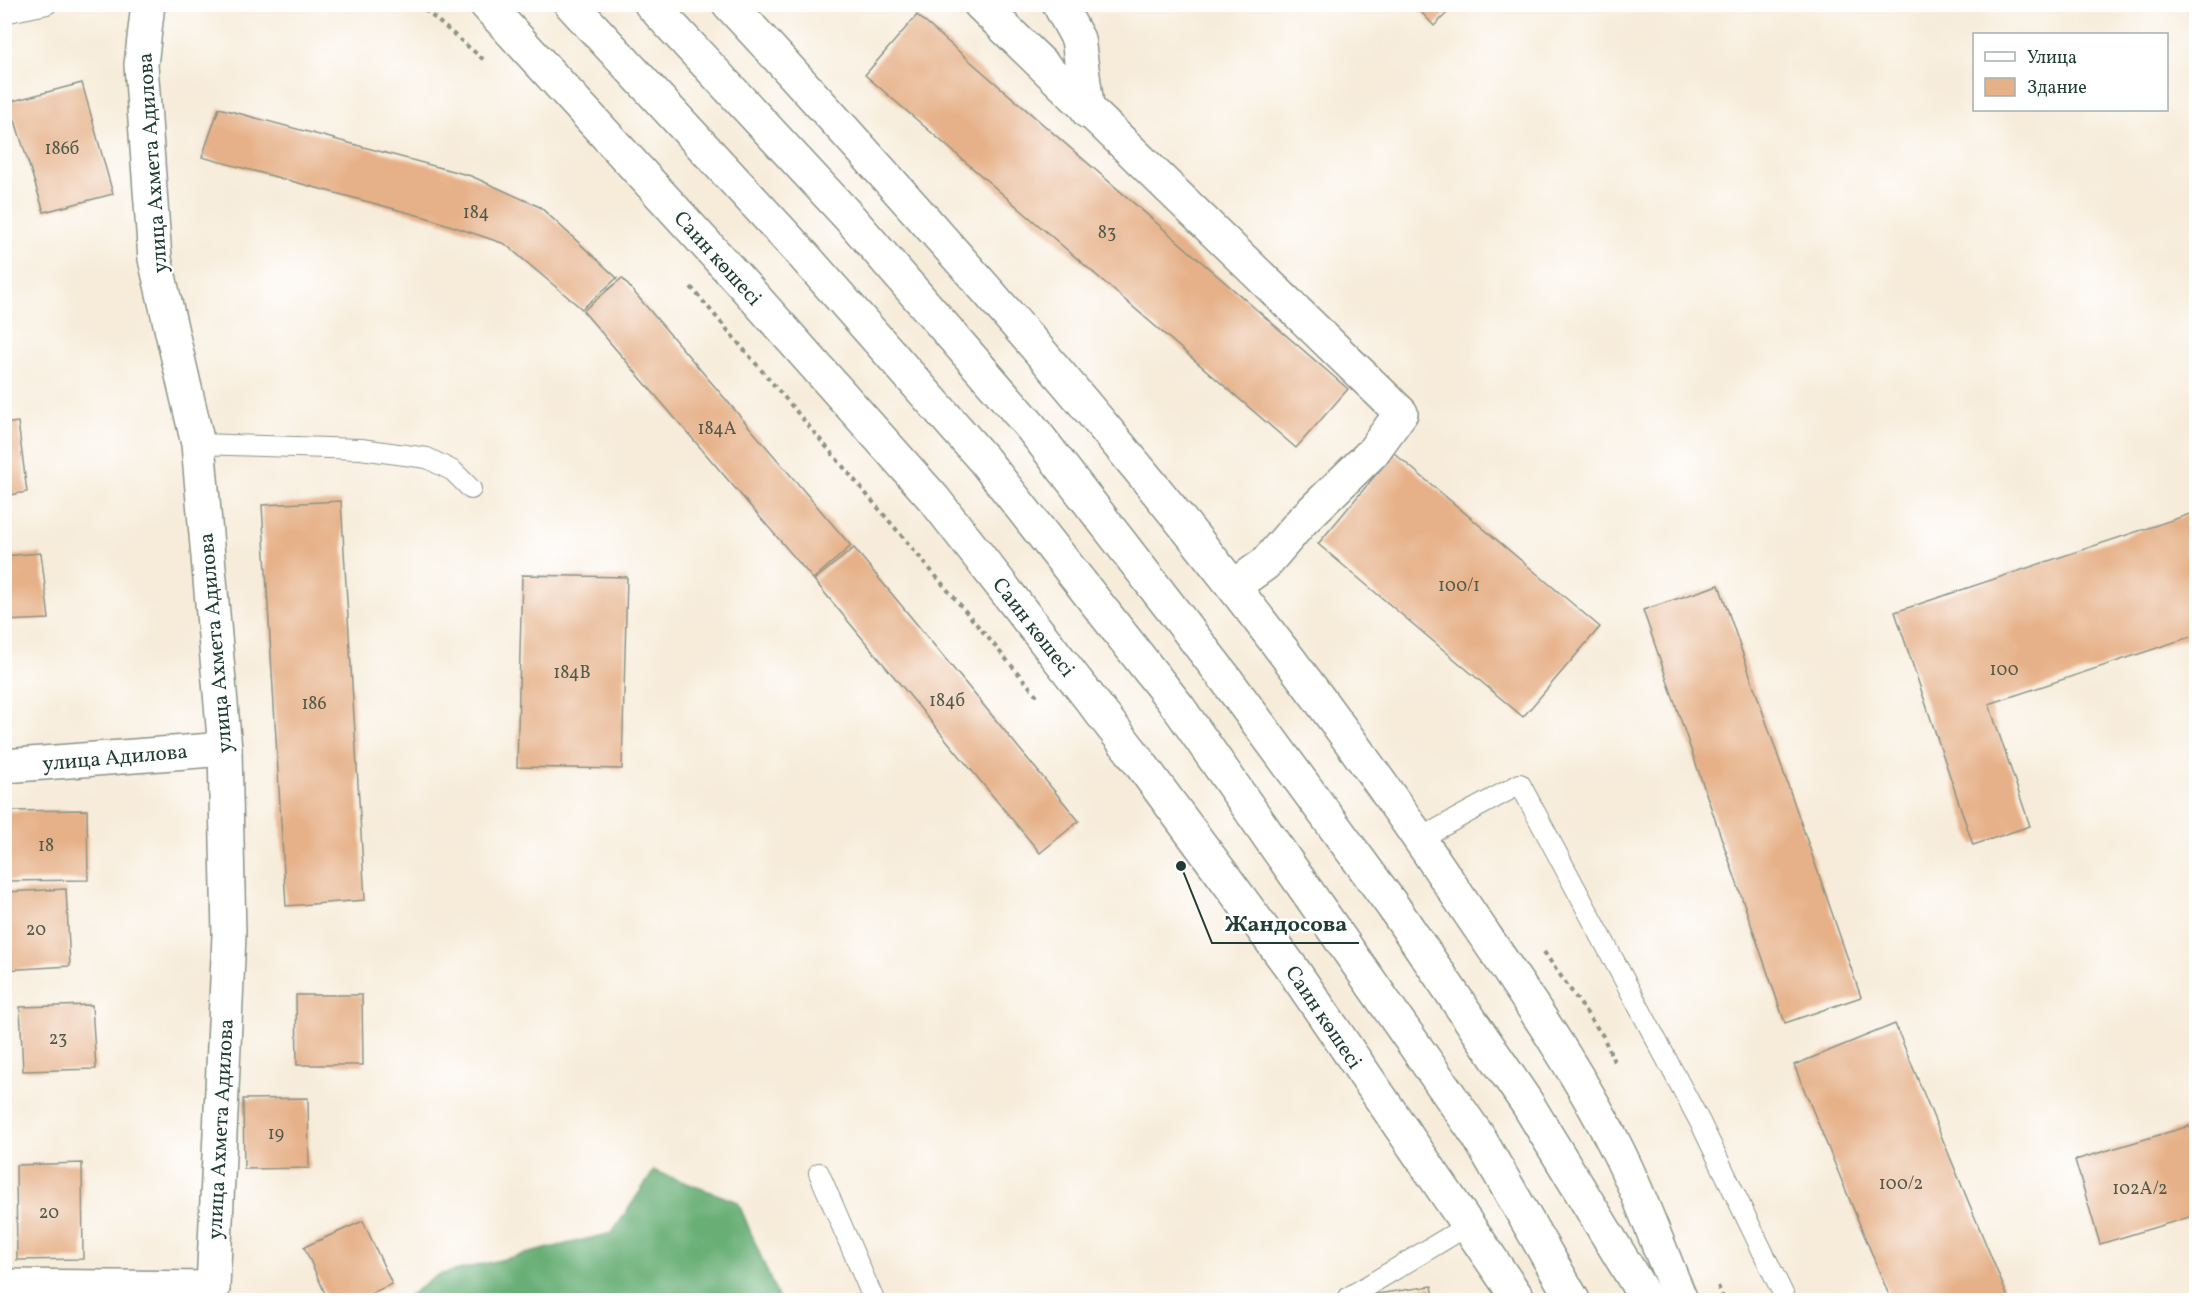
<svg xmlns="http://www.w3.org/2000/svg" width="2201" height="1305" font-family="Vollkorn,serif">
	<style>
		.forest { fill: #67ae74; stroke: #437654; stroke-width: 1.5 }
		.building { fill: #e6b188 }
		.lines { fill: none; stroke-linecap: round; stroke-linejoin: round }
		.service-casing { stroke: #8b9487; stroke-width: 22 }
		.minor-casing { stroke: #8b9487; stroke-width: 36 }
		.primary-casing { stroke: #8b9487; stroke-width: 36 }
		.path { stroke: #8b9487; stroke-width: 4; stroke-dasharray: 4.5 4.5; stroke-linecap: butt }
		.service { stroke: #fff; stroke-width: 20 }
		.minor { stroke: #fff; stroke-width: 33 }
		.primary { stroke: #fff; stroke-width: 33 }
		.labels { text-anchor: middle; stroke-width: 5; stroke-linejoin: round; paint-order: stroke }
		.number-label { font-size: 18px; fill: #515a49 }
		.street-label { font-size: 21px; fill: #1f3d34; stroke: #fff }
		.leader { fill: none; stroke: #1f3d34; stroke-width: 2 }
		.callout-dot { fill: #1f3d34; stroke: #fff; stroke-width: 2 }
		.callout-label { font-size: 22px; text-anchor: middle; font-weight: bold; fill: #1f3d34; stroke: #fff; stroke-width: 5; stroke-linejoin: round; paint-order: stroke }
	</style>
	<rect width="100%" height="100%" fill="#fff"/>
	<filter id="ink" filterUnits="userSpaceOnUse"><feTurbulence type="fractalNoise" baseFrequency=".0167" numOctaves="2"/><feDisplacementMap in="SourceGraphic" scale="12" xChannelSelector="R" yChannelSelector="G"/><feConvolveMatrix kernelMatrix="1 2 1 2 8 2 1 2 1" color-interpolation-filters="sRGB"/></filter>
	<filter id="wash" filterUnits="userSpaceOnUse"><feTurbulence type="fractalNoise" baseFrequency=".008" numOctaves="4" result="noise"/><feDisplacementMap in="SourceGraphic" scale="24" xChannelSelector="R" yChannelSelector="G"/><feGaussianBlur stdDeviation="1.35" result="paint"/><feColorMatrix in="noise" values="0 0 0 0 0 0 0 0 0 0 0 0 0 0 0 0 0 1.4 0 .05"/><feComposite in="paint" operator="in"/></filter>
	<g filter="url(#wash)">
		<rect width="100%" height="100%" fill="#f7ecda"/>
		<!-- forest -->
		<path class="forest" d="M654,1171L738,1202L779,1300H403L438,1275L612,1233Z"/>
		<g id="blocks">
			<!-- building -->
			<g class="building">
				<path d="M1414,4H1456L1434,26Z"/>
				<path d="M917,15L1348,389L1296,448L865,75Z"/>
				<path d="M82,83L113,194L44,212L9,102Z"/>
				<path d="M219,108L471,176L540,207L617,278L582,309L505,244L428,218L202,157Z"/>
				<path d="M622,278L851,546L813,579L583,311Z"/>
				<path d="M18,422L27,492L4,496V424Z"/>
				<path d="M1394,453L1600,627L1523,717L1318,544Z"/>
				<path d="M341,501L365,900L286,906L262,505Z"/>
				<path d="M2196,512V635L1989,704L2030,826L1973,845L1895,612Z"/>
				<path d="M854,548L1079,821L1040,853L814,580Z"/>
				<path d="M41,553L49,619L4,621V556Z"/>
				<path d="M522,575L627,577L622,769L517,767Z"/>
				<path d="M1719,585L1861,997L1785,1023L1643,610Z"/>
				<path d="M87,810L88,880L4,881V811Z"/>
				<path d="M66,889L70,966L4,970V892Z"/>
				<path d="M296,995H362L363,1065H297Z"/>
				<path d="M92,1005L96,1069L23,1071L20,1007Z"/>
				<path d="M1895,1024L2009,1300H1891L1794,1065Z"/>
				<path d="M308,1098L309,1168L244,1169L243,1099Z"/>
				<path d="M2196,1124V1215L2100,1244L2075,1160Z"/>
				<path d="M82,1163L83,1259L17,1260L16,1165Z"/>
				<path d="M363,1221L392,1284L357,1300H328L304,1247Z"/>
				<path d="M1432,1286L1435,1300H1363V1296Z"/>
			</g>
		</g>
	</g>
	<g filter="url(#ink)">
		<use href="#blocks" fill-opacity="0" stroke="#8b9487" stroke-width="1.5"/>
		<g class="lines">
			<!-- service casing -->
			<g class="service-casing">
				<g id="service">
					<path d="M4,13L47,4"/>
					<path d="M198,444L361,449L427,458L453,471L471,489"/>
					<path d="M1421,838L1520,784L1701,1124L1786,1300"/>
					<path d="M819,1173L874,1300"/>
					<path d="M1349,1297L1467,1226"/>
				</g>
			</g>
			<!-- minor casing -->
			<g class="minor-casing">
				<g id="minor">
					<path d="M148,4L141,65L155,259L198,444L225,749L229,935L213,1288L208,1300"/>
					<path d="M980,4L1401,413L1372,453L1302,521L1265,564L1234,586"/>
					<path d="M1059,4L1078,39L1088,112"/>
					<path d="M4,766L225,749"/>
					<path d="M4,1286L213,1288"/>
				</g>
			</g>
			<!-- primary casing -->
			<g class="primary-casing">
				<g id="primary">
					<path d="M486,4L748,290L934,499L1131,751L1293,970L1519,1300"/>
					<path d="M571,4L804,256L984,460L1179,708L1478,1136L1573,1300"/>
					<path d="M651,4L849,217L1031,427L1225,678L1392,905L1527,1103L1647,1300"/>
					<path d="M729,4C988,285 1241,571 1454,890C1511,975 1572,1059 1618,1151C1642,1199 1660,1251 1681,1300"/>
				</g>
			</g>
			<!-- path -->
			<g class="path">
				<path d="M418,4L484,60"/>
				<path d="M691,287L1039,698"/>
				<path d="M1544,952L1603,1036L1615,1064"/>
				<path d="M1718,1286L1724,1300"/>
			</g>
			<!-- service -->
			<use href="#service" class="service"/>
			<!-- minor -->
			<use href="#minor" class="minor"/>
			<!-- primary -->
			<use href="#primary" class="primary"/>
		</g>
	</g>
	<g class="labels">
		<!-- number labels -->
		<g class="number-label">
			<text x="62" y="154">186б</text>
			<text x="476" y="218">184</text>
			<text x="1107" y="238">83</text>
			<text x="717" y="434">184А</text>
			<text x="1459" y="591">100/1</text>
			<text x="2004" y="675">100</text>
			<text x="572" y="678">184В</text>
			<text x="947" y="706">184б</text>
			<text x="314" y="709">186</text>
			<text x="46" y="851">18</text>
			<text x="36" y="935">20</text>
			<text x="58" y="1044">23</text>
			<text x="276" y="1139">19</text>
			<text x="1901" y="1189">100/2</text>
			<text x="2140" y="1194">102А/2</text>
			<text x="49" y="1218">20</text>
		</g>
		<!-- street labels -->
		<g class="street-label">
			<text transform="translate(152 163) rotate(-94)" y="7">улица Ахмета Адилова</text>
			<text transform="translate(718 258) rotate(48)" y="7">Саин көшесі</text>
			<text transform="translate(1034 627) rotate(52)" y="7">Саин көшесі</text>
			<text transform="translate(215 643) rotate(-95)" y="7">улица Ахмета Адилова</text>
			<text transform="translate(115 757) rotate(-5)" y="7">улица Адилова</text>
			<text transform="translate(1324 1017) rotate(56)" y="7">Саин көшесі</text>
			<text transform="translate(220 1129) rotate(-87)" y="7">улица Ахмета Адилова</text>
		</g>
	</g>
	<!-- callouts -->
	<path class="leader" d="M1181 866L1212 943H1359"/>
	<circle class="callout-dot" cx="1181" cy="866" r="6"/>
	<g class="callout-label">
		<text x="1286" y="931">Жандосова</text>
	</g>
	<!-- margin -->
	<rect width="2201" height="1305" fill="none" stroke="#fff" stroke-width="24"/>
	<!-- legend -->
	<rect x="1973" y="33" width="195" height="78" fill="#ffffff" stroke="#a5b1ae" stroke-width="1.5"/>
	<rect x="1985" y="52" width="30" height="9" fill="#ffffff" stroke="#a5b1ae" stroke-width="1.5"/>
	<text x="2027" y="63" font-size="18" fill="#1f3d34">Улица</text>
	<rect x="1985" y="78" width="30" height="18" fill="#e6b188" stroke="#a5b1ae" stroke-width="1.5"/>
	<text x="2027" y="93" font-size="18" fill="#1f3d34">Здание</text>
</svg>
